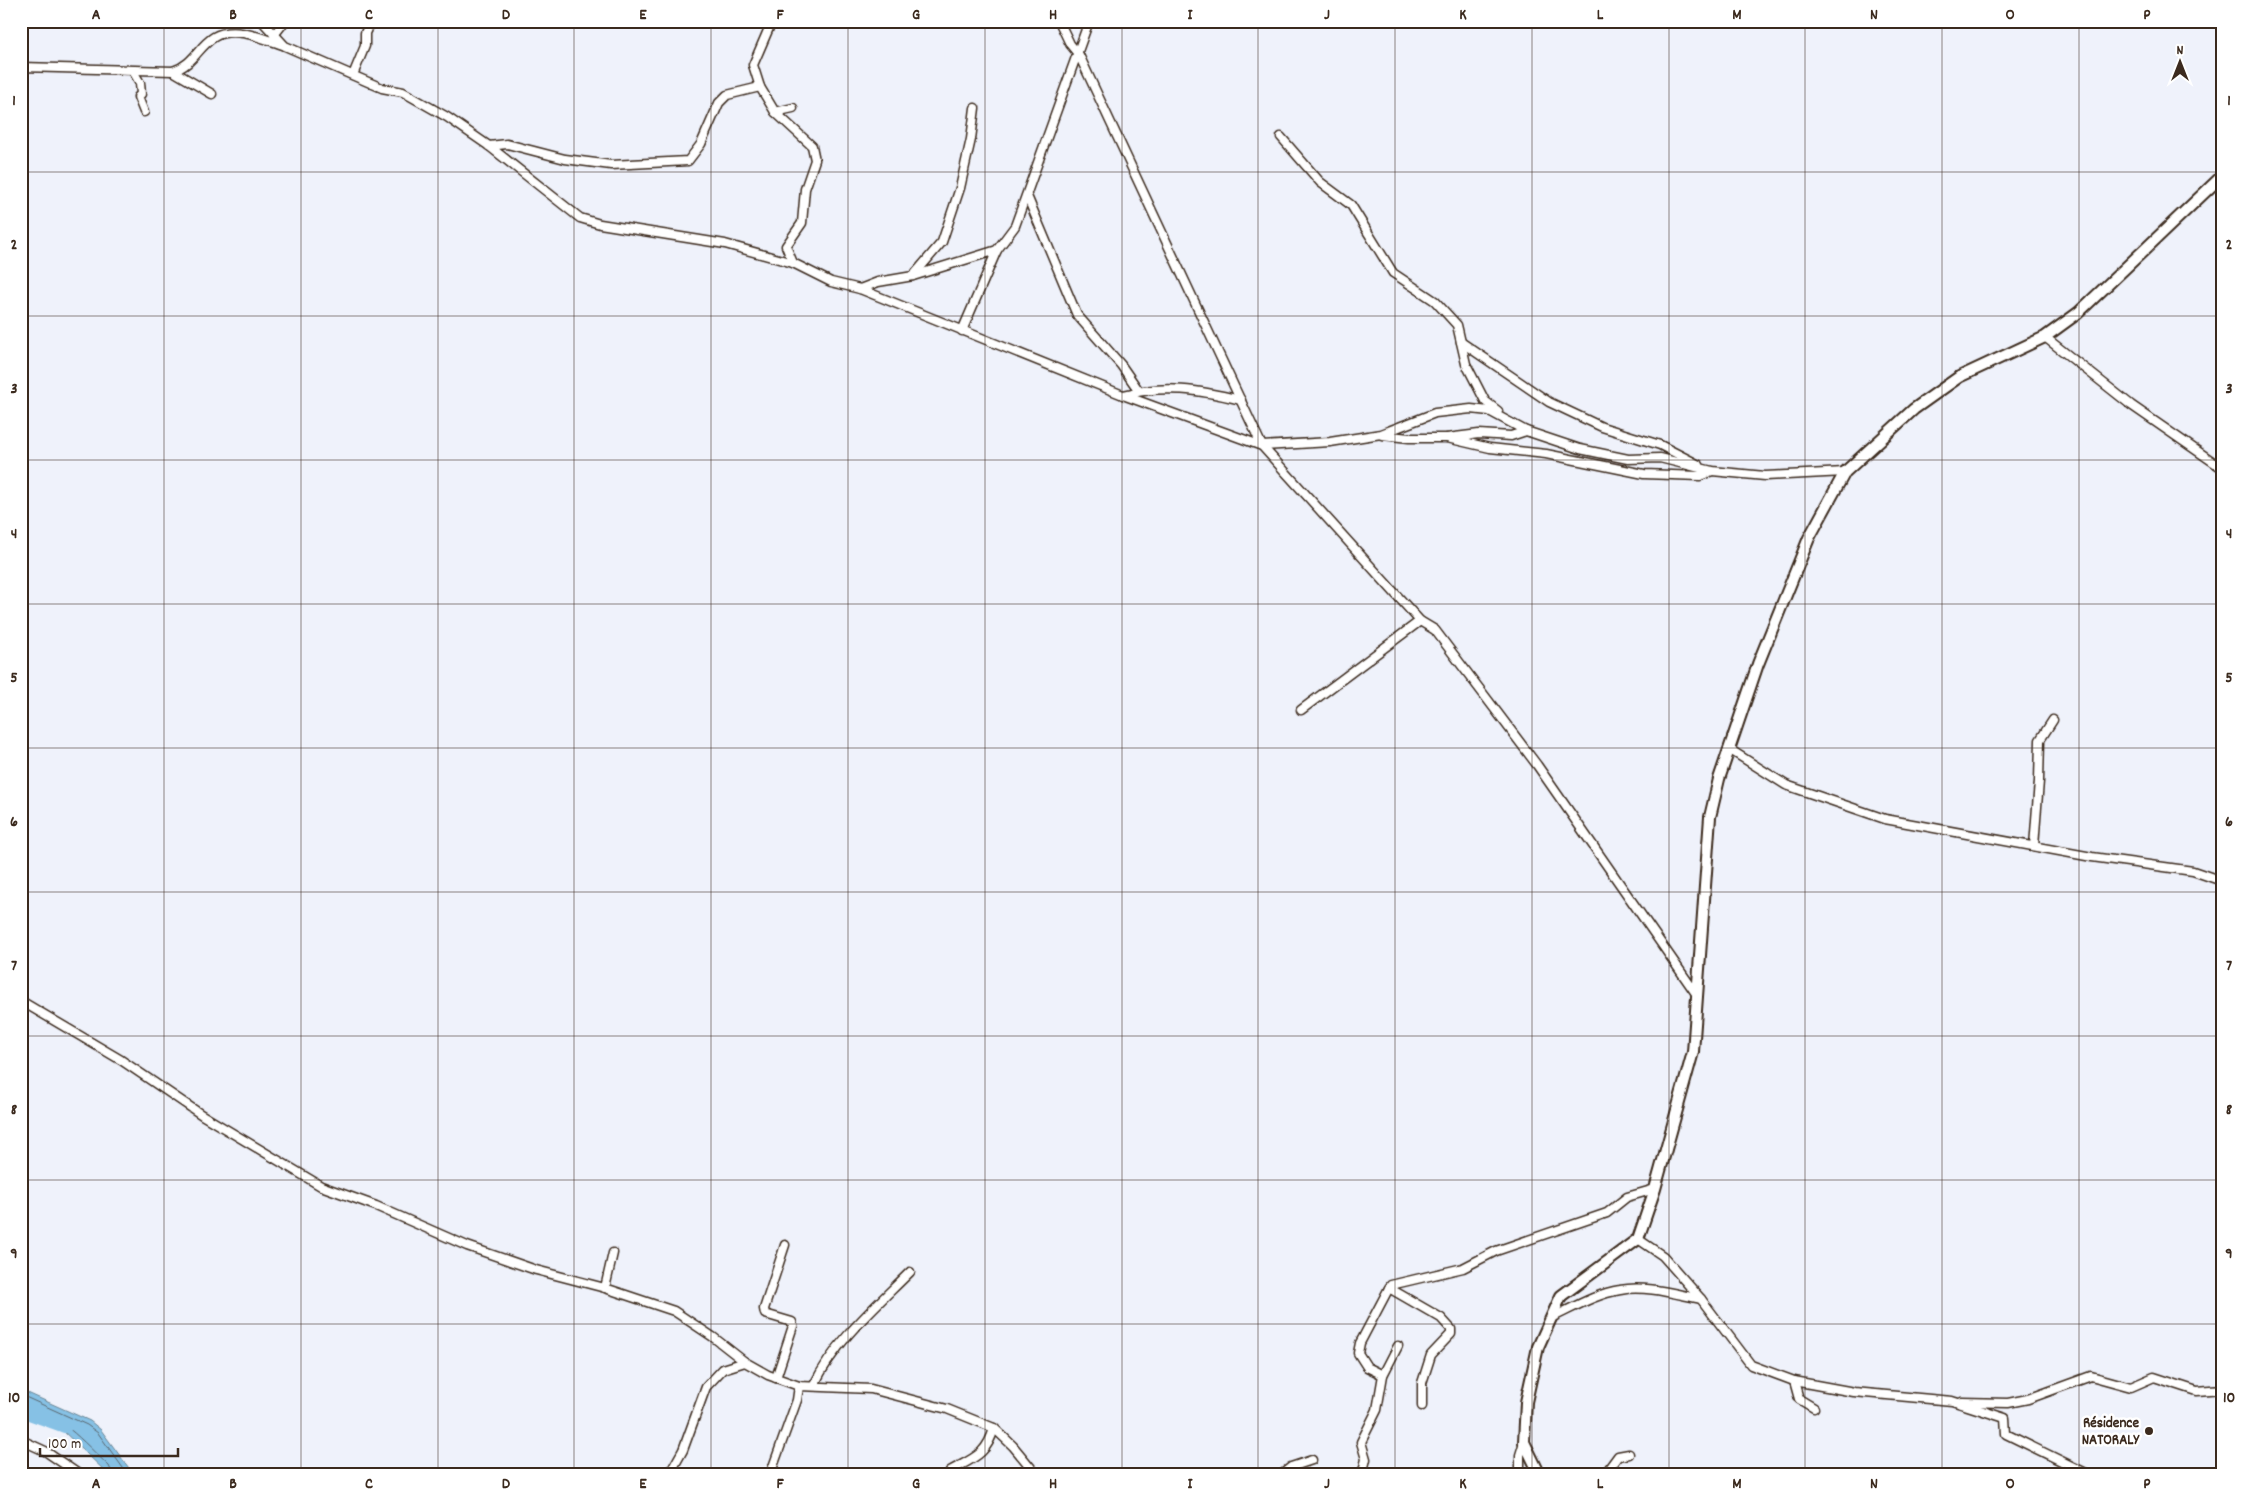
<svg xmlns="http://www.w3.org/2000/svg" width="2243" height="1496" font-family="Dekko,sans-serif">
	<style>
		.water { fill: #86c1e5; stroke: #688595 }
		.lines { fill: none; stroke-linecap: round; stroke-linejoin: round }
		.shore { stroke: #59666e; stroke-width: 1 }
		.stream { stroke: #688595; stroke-width: 2.5 }
		.river { stroke: #86c1e5; stroke-width: 16 }
		.minor-casing { stroke: #3b2a1e; stroke-width: 11 }
		.tertiary-casing { stroke: #3b2a1e; stroke-width: 14 }
		.minor { stroke: #fff; stroke-width: 8 }
		.tertiary { stroke: #fff; stroke-width: 10 }
		.grid { fill: none; stroke: #3b2a1e; stroke-width: 1; stroke-opacity: 0.55 }
		.poi-dot { fill: #3b2a1e; stroke: #fff; stroke-width: 2 }
		.labels { text-anchor: middle; stroke-width: 5; stroke-linejoin: round; paint-order: stroke }
		.poi-label { font-size: 15px; font-weight: bold; fill: #3b2a1e; stroke: #fff; text-anchor: end }
		.neatline { fill: none; stroke: #3b2a1e; stroke-width: 2 }
		.grid-label { font-size: 16px; text-anchor: middle; font-weight: bold; fill: #3b2a1e }
	</style>
	<rect width="100%" height="100%" fill="#eff2fb"/>
	<filter id="ink" filterUnits="userSpaceOnUse"><feTurbulence type="fractalNoise" baseFrequency=".02" numOctaves="2"/><feDisplacementMap in="SourceGraphic" scale="10" xChannelSelector="R" yChannelSelector="G"/><feConvolveMatrix kernelMatrix="1 2 1 2 8 2 1 2 1" color-interpolation-filters="sRGB"/></filter>
	<g filter="url(#ink)">
		<!-- water -->
		<path class="water" d="M21,1390L90,1421L101,1430L134,1475H109L61,1429L42,1417L21,1412Z"/>
		<g class="lines">
			<!-- shore -->
			<g class="shore">
				<path d="M21,1395L87,1425L98,1433L128,1475"/>
				<path d="M21,1408C58,1410 83,1442 109,1466L113,1475"/>
			</g>
			<!-- stream -->
			<path class="stream" d="M21,1470L27,1475"/>
			<!-- river -->
			<path class="river" d="M21,1409L65,1425"/>
			<!-- minor casing -->
			<g class="minor-casing">
				<g id="minor">
					<path d="M262,21L285,46L382,88L403,92L447,117L489,146L580,218L600,224L725,244L793,263L831,282L860,289L1123,395L1262,446L1420,621L1435,630L1537,765L1697,995"/>
					<path d="M772,21L753,65L760,87L775,112L793,108"/>
					<path d="M1059,21L1070,44L1079,55L1262,446L1330,442L1381,434L1435,413L1471,409L1489,411L1526,431L1580,449L1628,459L1660,458L1712,471L1765,476L1845,472"/>
					<path d="M144,22V21"/>
					<path d="M274,35L285,21"/>
					<path d="M21,67L173,71C194,64 198,47 214,37C234,25 264,39 283,45"/>
					<path d="M133,71L140,83L141,94L138,97L144,112"/>
					<path d="M173,71L212,94"/>
					<path d="M353,75L365,46V33L369,25"/>
					<path d="M775,112L812,146L815,160L805,189L802,223L786,246L793,263"/>
					<path d="M1281,137L1320,182L1351,205L1393,273L1435,301L1457,325L1466,364L1485,401L1498,411"/>
					<path d="M489,146L507,144L565,159L611,165L688,161L701,144L719,103L727,95L760,87"/>
					<path d="M1027,196L1077,315L1121,365L1139,391"/>
					<path d="M913,276L942,242L960,188L971,139L975,108"/>
					<path d="M860,289L878,282L913,276L997,250L1015,226L1089,21"/>
					<path d="M962,331L997,250"/>
					<path d="M2045,337L2131,405L2222,468"/>
					<path d="M1461,342L1549,402L1602,427L1660,445L1699,465"/>
					<path d="M1123,395C1164,384 1200,390 1241,400"/>
					<path d="M1382,435L1409,438H1447L1479,434L1511,436L1526,431"/>
					<path d="M1447,438L1490,448L1546,454L1644,474L1700,476L1712,471"/>
					<path d="M1301,710L1420,621"/>
					<path d="M1729,749L1786,785L1885,819L2092,857L2193,871L2222,881"/>
					<path d="M2034,846L2039,781L2040,740L2053,720"/>
					<path d="M21,1001L121,1060L202,1115L321,1186L376,1206L467,1246L536,1270L605,1288L674,1311L713,1337L745,1362L768,1375L799,1386L871,1389L947,1409L994,1428L1013,1446L1037,1475"/>
					<path d="M1638,1239L1663,1256L1701,1299"/>
					<path d="M605,1288L613,1253"/>
					<path d="M1551,1318C1573,1308 1595,1294 1620,1290C1646,1285 1675,1294 1701,1299L1751,1365L1794,1381L1854,1392L1952,1401L2005,1418L2006,1434L2090,1475"/>
					<path d="M1383,1375L1367,1367L1358,1353L1360,1343L1389,1288"/>
					<path d="M776,1378L793,1326L792,1322L765,1314L764,1309L785,1245"/>
					<path d="M1794,1381L1799,1399L1814,1408"/>
					<path d="M814,1385C836,1340 875,1307 910,1272"/>
					<path d="M1962,1402L2008,1403L2028,1399L2091,1376L2131,1387L2154,1377L2197,1391L2222,1389"/>
					<path d="M1422,1406V1383L1431,1355L1451,1334V1329L1441,1318L1389,1288L1391,1285L1463,1268L1496,1251L1607,1213L1627,1197L1655,1189"/>
					<path d="M21,1440L45,1451L80,1475"/>
					<path d="M669,1475L683,1450L706,1387L723,1369L745,1362"/>
					<path d="M770,1475L797,1400L799,1386"/>
					<path d="M948,1475L950,1471C973,1458 987,1455 994,1428"/>
					<path d="M1281,1475L1291,1467L1312,1460"/>
					<path d="M1362,1475L1366,1459L1361,1442L1377,1410L1383,1375L1398,1346"/>
					<path d="M1520,1475V1455L1524,1442"/>
					<path d="M1604,1475L1618,1456L1629,1454"/>
				</g>
			</g>
			<!-- tertiary casing -->
			<g class="tertiary-casing">
				<path id="tertiary" d="M1540,1475L1524,1442L1526,1402L1538,1347L1561,1296L1638,1239L1655,1189L1693,1052L1710,817L1719,779L1758,664L1809,538L1845,472L1914,409L1959,377L2045,337L2078,313L2222,176"/>
			</g>
			<!-- minor -->
			<use href="#minor" class="minor"/>
			<!-- tertiary -->
			<use href="#tertiary" class="tertiary"/>
		</g>
	</g>
	<!-- grid -->
	<path class="grid" d="M164,21V1475M301,21V1475M438,21V1475M574,21V1475M711,21V1475M848,21V1475M985,21V1475M1122,21V1475M1258,21V1475M1395,21V1475M1532,21V1475M1669,21V1475M1805,21V1475M1942,21V1475M2079,21V1475M21,172H2222M21,316H2222M21,460H2222M21,604H2222M21,748H2222M21,892H2222M21,1036H2222M21,1180H2222M21,1324H2222"/>
	<!-- markers -->
	<circle class="poi-dot" cx="2149" cy="1431" r="5"/>
	<g class="labels">
		<!-- poi labels -->
		<g class="poi-label">
			<text x="2139" y="1427">Résidence<tspan x="2139" dy="17">NATORALY</tspan></text>
		</g>
	</g>
	<!-- margin -->
	<rect width="2243" height="1496" fill="none" stroke="#fff" stroke-width="55"/>
	<!-- north arrow -->
	<g transform="translate(2180 62)" stroke="#ffffff" stroke-width="4" paint-order="stroke">
	<path d="M0-4L9 19L0 12L-9 19Z" fill="#3b2a1e"/>
	<text y="-8" font-size="14" font-weight="bold" text-anchor="middle" fill="#3b2a1e">N</text>
	</g>
	<!-- scale -->
	<path d="M40 1448v8h138v-8" fill="none" stroke="#3b2a1e" stroke-width="2.5"/>
	<text x="48" y="1448" font-size="15" fill="#3b2a1e" stroke="#ffffff" stroke-width="4" paint-order="stroke">100 m</text>
	<rect x="28" y="28" width="2188" height="1440" class="neatline"/>
	<g class="grid-label">
		<text x="96" y="19">A</text>
		<text x="233" y="19">B</text>
		<text x="369" y="19">C</text>
		<text x="506" y="19">D</text>
		<text x="643" y="19">E</text>
		<text x="780" y="19">F</text>
		<text x="916" y="19">G</text>
		<text x="1053" y="19">H</text>
		<text x="1190" y="19">I</text>
		<text x="1327" y="19">J</text>
		<text x="1463" y="19">K</text>
		<text x="1600" y="19">L</text>
		<text x="1737" y="19">M</text>
		<text x="1874" y="19">N</text>
		<text x="2010" y="19">O</text>
		<text x="2147" y="19">P</text>
		<text x="14" y="105">1</text>
		<text x="2229" y="105">1</text>
		<text x="14" y="249">2</text>
		<text x="2229" y="249">2</text>
		<text x="14" y="393">3</text>
		<text x="2229" y="393">3</text>
		<text x="14" y="538">4</text>
		<text x="2229" y="538">4</text>
		<text x="14" y="682">5</text>
		<text x="2229" y="682">5</text>
		<text x="14" y="826">6</text>
		<text x="2229" y="826">6</text>
		<text x="14" y="970">7</text>
		<text x="2229" y="970">7</text>
		<text x="14" y="1114">8</text>
		<text x="2229" y="1114">8</text>
		<text x="14" y="1258">9</text>
		<text x="2229" y="1258">9</text>
		<text x="14" y="1402">10</text>
		<text x="2229" y="1402">10</text>
		<text x="96" y="1488">A</text>
		<text x="233" y="1488">B</text>
		<text x="369" y="1488">C</text>
		<text x="506" y="1488">D</text>
		<text x="643" y="1488">E</text>
		<text x="780" y="1488">F</text>
		<text x="916" y="1488">G</text>
		<text x="1053" y="1488">H</text>
		<text x="1190" y="1488">I</text>
		<text x="1327" y="1488">J</text>
		<text x="1463" y="1488">K</text>
		<text x="1600" y="1488">L</text>
		<text x="1737" y="1488">M</text>
		<text x="1874" y="1488">N</text>
		<text x="2010" y="1488">O</text>
		<text x="2147" y="1488">P</text>
	</g>
</svg>
